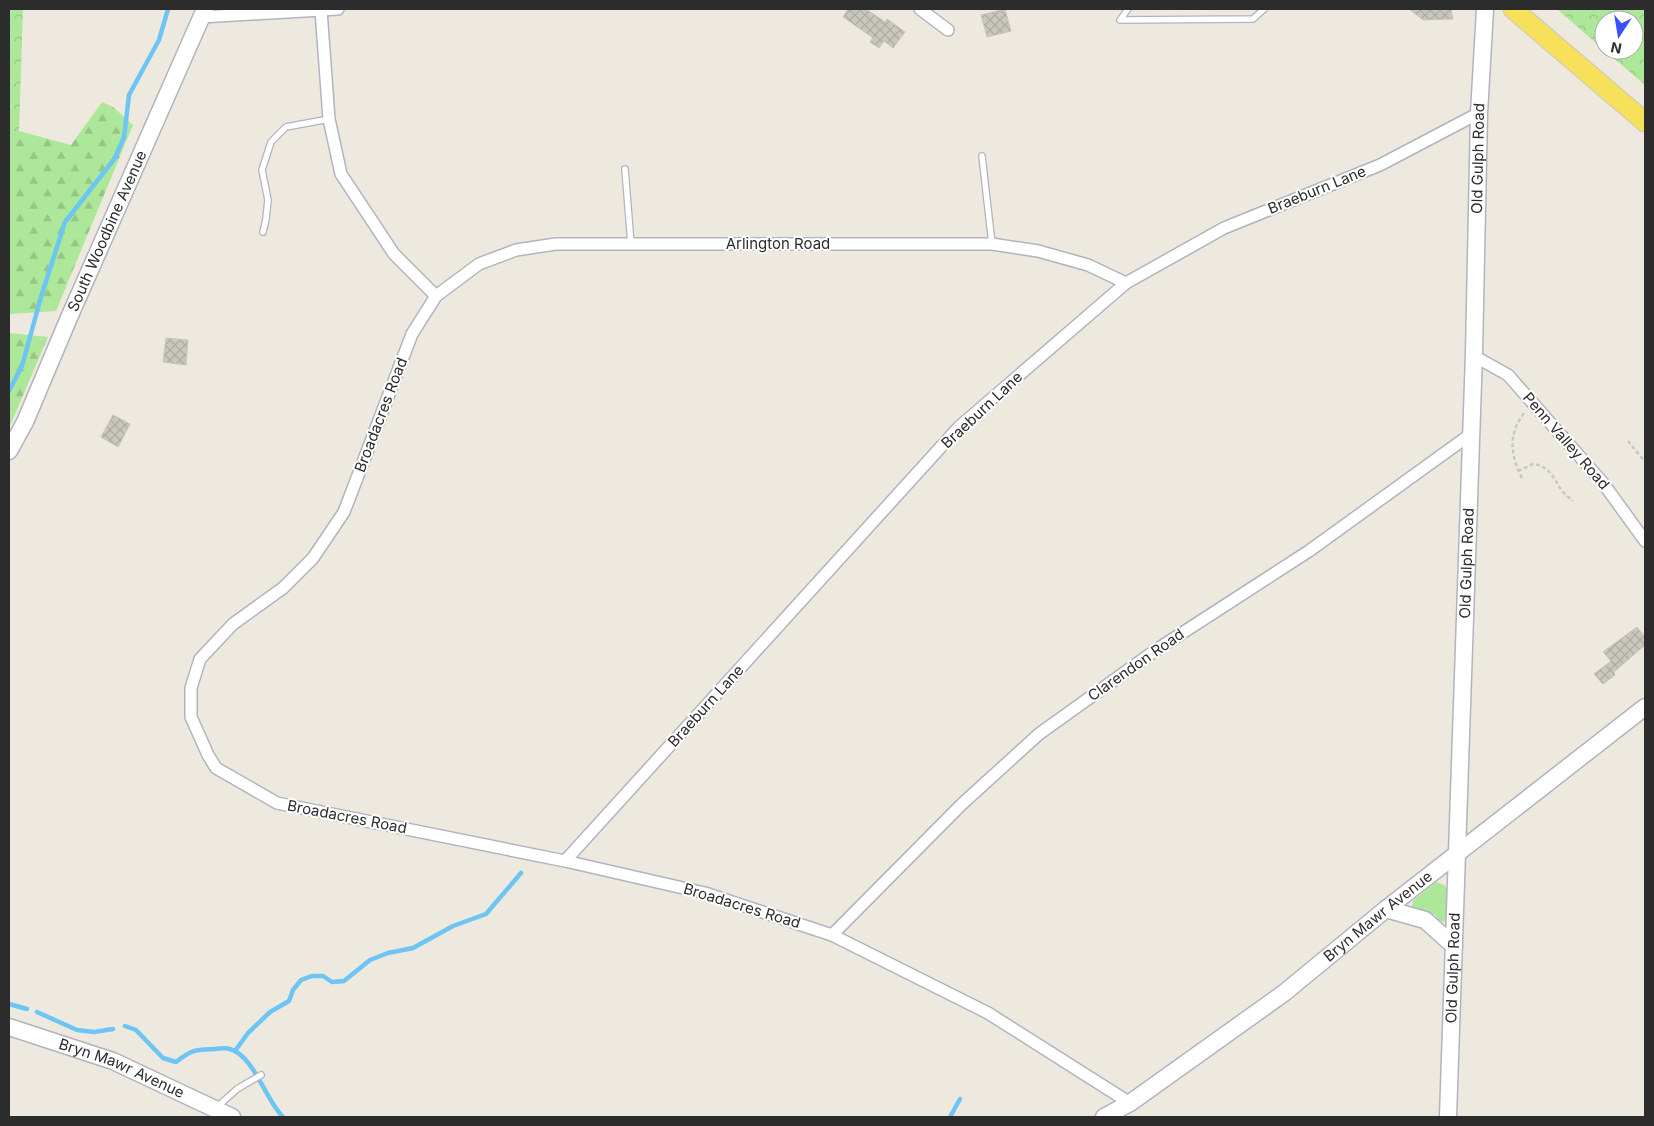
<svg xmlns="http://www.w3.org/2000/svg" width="1654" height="1126" font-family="Inter,sans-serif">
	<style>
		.grass { fill: #ade799 }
		.forest { fill: url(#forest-firs) }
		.park { fill: url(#park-crowns) }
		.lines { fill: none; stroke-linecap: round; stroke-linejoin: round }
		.stream { stroke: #6dc5f5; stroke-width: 4.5 }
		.building { fill: url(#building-cross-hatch); stroke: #cac5b7 }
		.lane-casing { stroke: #b2b3c0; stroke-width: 8 }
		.street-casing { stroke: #b2b3c0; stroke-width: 14 }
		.secondary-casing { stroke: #b2b3c0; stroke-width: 19 }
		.primary-casing { stroke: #c8c8c8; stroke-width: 21 }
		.path { stroke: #c8c8c8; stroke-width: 2.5; stroke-dasharray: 4 2.5; stroke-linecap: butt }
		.lane { stroke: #fff; stroke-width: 5.5 }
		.street { stroke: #fff; stroke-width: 11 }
		.secondary { stroke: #fff; stroke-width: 16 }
		.primary { stroke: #f7e05a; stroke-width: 19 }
		.labels { text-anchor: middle; stroke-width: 4; stroke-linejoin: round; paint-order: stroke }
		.street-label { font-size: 15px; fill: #2c2c2c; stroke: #fff }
	</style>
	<defs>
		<pattern id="forest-firs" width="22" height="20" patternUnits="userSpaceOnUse" patternTransform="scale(1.25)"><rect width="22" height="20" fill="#ade799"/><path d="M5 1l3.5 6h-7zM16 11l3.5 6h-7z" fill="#95c684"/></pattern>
		<pattern id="park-crowns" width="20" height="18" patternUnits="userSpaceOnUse" patternTransform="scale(1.25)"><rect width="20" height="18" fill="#ade799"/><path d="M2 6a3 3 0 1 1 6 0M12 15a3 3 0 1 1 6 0" fill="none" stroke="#95c684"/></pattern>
		<pattern id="building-cross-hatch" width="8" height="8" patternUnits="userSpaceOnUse" patternTransform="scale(1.25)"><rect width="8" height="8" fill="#c9c7bd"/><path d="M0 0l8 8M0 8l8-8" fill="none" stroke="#adaba3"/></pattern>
	</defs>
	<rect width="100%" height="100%" fill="#eee9de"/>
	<!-- grass -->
	<path class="grass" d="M1436,882L1444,885L1447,888V917L1444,922L1439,921L1435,915L1412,907L1413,901Z"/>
	<!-- forest -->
	<g class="forest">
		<path d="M102,102L113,107L133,125L56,311L9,314V131H19L71,145Z"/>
		<path d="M9,333L48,337L9,428Z"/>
	</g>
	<!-- park -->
	<g class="park">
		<path d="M9,9H23L19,131H9Z"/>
		<path d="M1557,9H1645V85L1604,50H1634V20H1604V50Z"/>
	</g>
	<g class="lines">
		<!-- stream -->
		<g class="stream">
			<path d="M9,391L22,366L41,297L65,222L115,158L124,137L129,95L159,40L168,9"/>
			<path d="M9,1004L27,1009"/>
			<path d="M37,1012L77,1030L94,1032L113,1029"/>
			<path d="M125,1026L136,1030L163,1058L176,1062C193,1049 194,1050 215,1049C219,1049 226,1047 230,1049C254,1056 265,1099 283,1117"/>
			<path d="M235,1051L248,1033L270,1012L289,1001L293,990L301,980L312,976H323L332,982L344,981L370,960L388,953L413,948L453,926L486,914L521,873"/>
			<path d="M950,1117L960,1099"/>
		</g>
	</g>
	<!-- building -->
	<g class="building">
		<path d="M848,9H866L885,22L887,19L905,32L893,48L884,41L879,48L870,42L873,38L843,17Z"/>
		<path d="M1005,9L1011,31L987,37L981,15Z"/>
		<path d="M1409,9H1451L1453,19L1423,20Z"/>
		<path d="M166,338L188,340L186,365L163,362Z"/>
		<path d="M113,415L130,424L118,447L101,437Z"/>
		<path d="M1637,627L1645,637V645L1614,672L1615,675L1603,684L1594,674L1611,661L1603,652Z"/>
	</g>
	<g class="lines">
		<!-- lane casing -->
		<g class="lane-casing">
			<g id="lane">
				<path d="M1128,9L1120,20L1253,19L1264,9"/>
				<path d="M982,156L992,244"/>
				<path d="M625,169L631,244"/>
				<path d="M263,232L266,219L268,200L262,170L271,142L286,127L329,119"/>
				<path d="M216,1108L237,1089L261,1075"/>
			</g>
		</g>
		<!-- street casing -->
		<g class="street-casing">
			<g id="street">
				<path d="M920,9L948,30"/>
				<path d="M321,10L329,119L341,174L394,254L436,296L412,334L344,512L313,558L283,588L233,624L200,659L191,688V717L208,755L216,768L277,803L565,861L705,893L832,935L988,1013L1130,1103"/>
				<path d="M201,17L338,9"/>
				<path d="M436,296L479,264L516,250L556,244H992L1038,251L1088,265L1126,283"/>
				<path d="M1474,356L1508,375L1603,483L1645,541"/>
				<path d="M565,861L959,427L1126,283L1224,228L1380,165L1479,113"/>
				<path d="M832,935L962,804L1039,734L1156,650L1309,551L1471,434"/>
			</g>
		</g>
		<!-- secondary casing -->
		<g class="secondary-casing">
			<g id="secondary">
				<path id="s1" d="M9,451L25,422L68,320L205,9"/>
				<path d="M1386,909L1425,920L1454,946"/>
				<path id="s2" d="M9,1027L113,1061L232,1117"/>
				<path id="s3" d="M1104,1117L1130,1103L1284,993L1386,909L1645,707"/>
				<path id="s4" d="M1448,1117L1474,353L1479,113L1485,9"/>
			</g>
		</g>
		<!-- primary casing -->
		<g class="primary-casing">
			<path id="primary" d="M1513,9L1645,122"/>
		</g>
		<!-- path -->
		<g class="path">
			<path d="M1628,441L1645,462"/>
			<path d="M1518,471L1533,464C1548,466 1552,475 1559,486C1562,492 1568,497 1573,501"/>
			<path d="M1522,478C1510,455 1508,432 1525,412"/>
		</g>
		<!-- lane -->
		<use href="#lane" class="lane"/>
		<!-- street -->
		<use href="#street" class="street"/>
		<!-- secondary -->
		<use href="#secondary" class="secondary"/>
		<!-- primary -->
		<use href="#primary" class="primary"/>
	</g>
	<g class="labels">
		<!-- street labels -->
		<g class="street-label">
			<text dy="5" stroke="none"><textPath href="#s4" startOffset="959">Old Gulph Road</textPath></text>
			<text transform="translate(1317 190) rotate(-22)" y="5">Braeburn Lane</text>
			<text dy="5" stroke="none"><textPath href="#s1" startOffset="241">South Woodbine Avenue</textPath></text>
			<text x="778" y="249">Arlington Road</text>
			<text transform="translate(982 410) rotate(-43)" y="5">Braeburn Lane</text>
			<text transform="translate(381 415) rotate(-69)" y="5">Broadacres Road</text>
			<text transform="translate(1566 441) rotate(49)" y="5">Penn Valley Road</text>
			<text dy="5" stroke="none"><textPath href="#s4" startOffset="554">Old Gulph Road</textPath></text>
			<text transform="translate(1136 665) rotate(-35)" y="5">Clarendon Road</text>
			<text transform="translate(706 706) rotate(-48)" y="5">Braeburn Lane</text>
			<text transform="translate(347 817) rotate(11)" y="5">Broadacres Road</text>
			<text transform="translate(742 906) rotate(17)" y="5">Broadacres Road</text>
			<text dy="5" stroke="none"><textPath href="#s3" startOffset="340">Bryn Mawr Avenue</textPath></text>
			<text dy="5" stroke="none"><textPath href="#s4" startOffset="149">Old Gulph Road</textPath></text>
			<text dy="5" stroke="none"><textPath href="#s2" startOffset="120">Bryn Mawr Avenue</textPath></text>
		</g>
	</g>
	<!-- border -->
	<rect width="1654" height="1126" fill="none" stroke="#2c2c2c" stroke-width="20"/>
	<!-- north arrow -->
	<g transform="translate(1619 35) rotate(192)"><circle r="24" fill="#ffffff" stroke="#ababab"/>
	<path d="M0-4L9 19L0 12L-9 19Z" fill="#3b4fff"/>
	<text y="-8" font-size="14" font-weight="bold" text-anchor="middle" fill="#2c2c2c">N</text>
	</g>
</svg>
